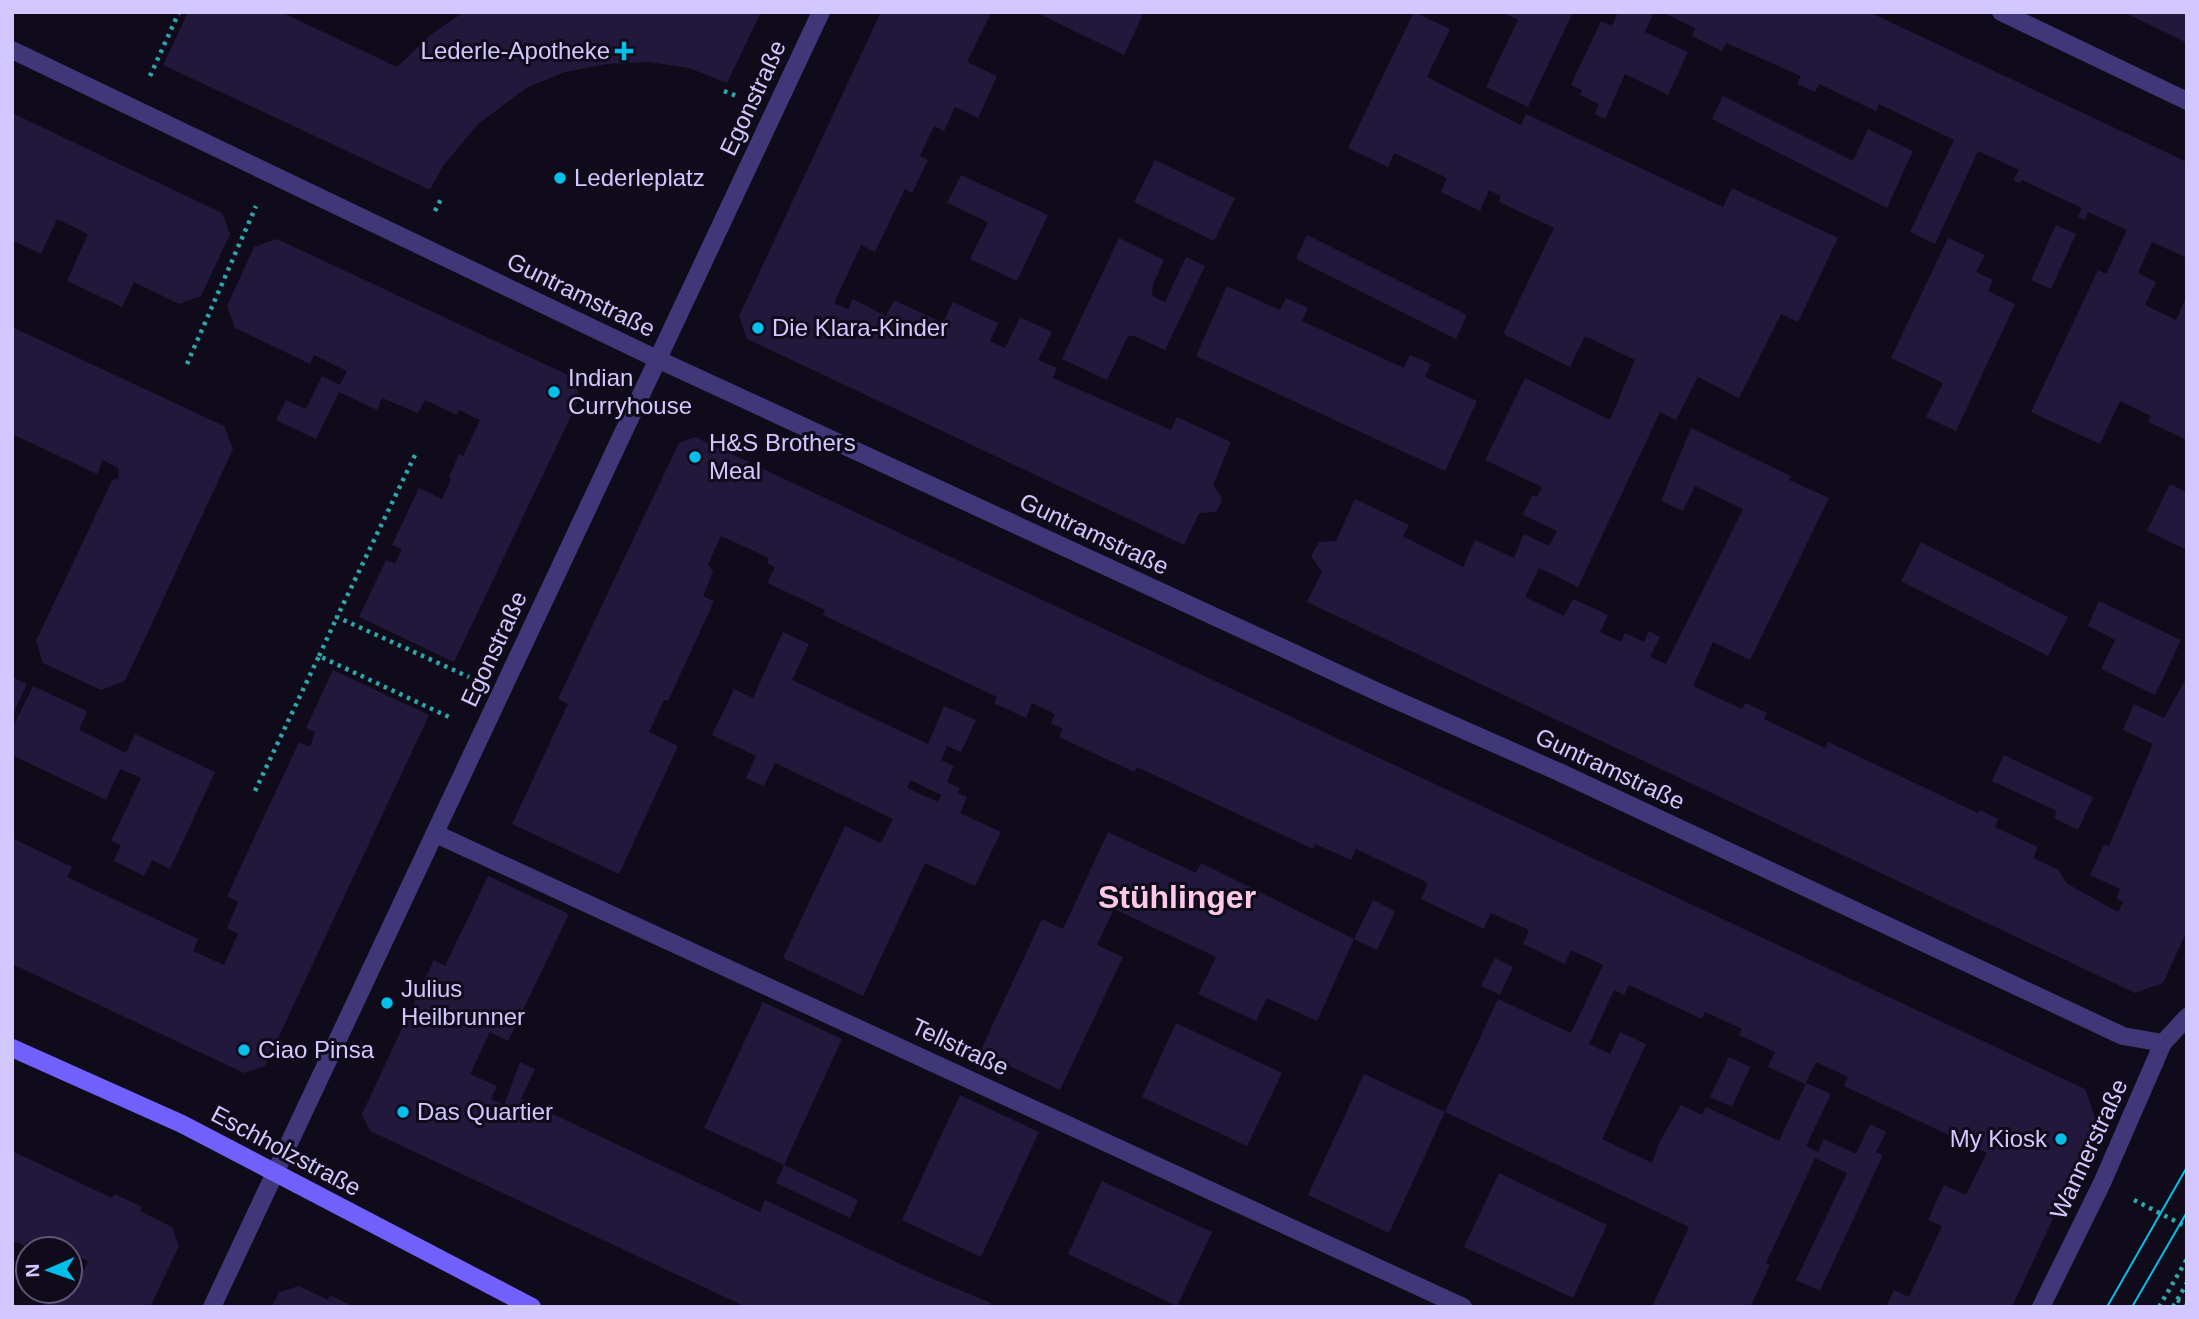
<svg xmlns="http://www.w3.org/2000/svg" width="2199" height="1319" font-family="Arial,sans-serif">
	<style>
		.building { fill: #22183c; fill-rule: evenodd }
		.lines { fill: none; stroke-linecap: round; stroke-linejoin: round }
		.path { stroke: #2fa6aa; stroke-width: 4.5; stroke-dasharray: 3.5 5; stroke-linecap: butt }
		.lane { stroke: #403779; stroke-width: 18 }
		.street { stroke: #403779; stroke-width: 18 }
		.secondary { stroke: #7260fc; stroke-width: 18 }
		.tram { stroke: #05bfeb; stroke-width: 2 }
		.poi-dot { fill: #05bfeb; stroke: #0f0b1b; stroke-width: 2.5 }
		.labels { text-anchor: middle; stroke-width: 6; stroke-linejoin: round; paint-order: stroke }
		.poi-label { font-size: 24px; fill: #d2c7fe; stroke: #0f0b1b; text-anchor: start }
		.street-label { font-size: 24px; fill: #d2c7fe; stroke: #0f0b1b }
		.district-label { font-size: 32px; font-weight: bold; fill: #fec9e6; stroke: #0f0b1b }
	</style>
	<rect width="100%" height="100%" fill="#0f0b1b"/>
	<!-- building -->
	<g class="building">
		<path d="M188,12H281L397,67L433,33L464,12H761L727,83L689,68L649,62L607,64L565,72L528,87L478,124L443,166L430,190L163,65Z"/>
		<path d="M881,12H985L990,15L967,62L997,76L978,118L955,107L944,131L934,126L920,156L928,160L912,193L905,189L875,252L861,245L834,303L848,309L853,299L886,316L894,300L943,323L953,302L998,323L990,341L1005,348L1020,317L1052,332L1038,360L1057,368L1053,378L1171,430L1177,417L1231,442L1213,485L1222,498L1220,505L1216,512L1199,513L1184,545L747,339L739,316Z"/>
		<path d="M1035,12H1144L1124,55Z"/>
		<path d="M1414,12L1450,29L1427,77L1521,125L1526,114L1723,207L1732,188L1838,238L1798,322L1781,314L1739,398L1698,377L1676,420L1660,412L1578,587L1539,568L1525,597L1564,616L1573,599L1608,615L1600,632L1621,642L1625,633L1644,642L1649,631L1660,637L1650,657L1666,664L1743,509L1695,486L1683,511L1661,501L1691,428L1791,476L1789,480L1829,498L1750,660L1713,642L1693,686L1742,709L1745,703L1767,713L1764,719L1825,748L1828,742L1978,813L1980,810L1998,819L1995,827L2038,847L2033,858L2059,870L2066,883L2118,912L2123,902L2116,898L2120,889L2090,875L2104,844L2109,846L2153,744L2123,730L2134,704L2164,718L2187,677V931L2163,983L2135,993L1307,602L1322,572L1311,556L1319,542L1336,541L1355,499L1409,525L1403,536L1463,567L1475,540L1514,558L1524,534L1549,546L1557,531L1523,515L1532,495L1537,497L1542,487L1485,460L1525,378L1610,420L1635,360L1585,336L1570,367L1503,334L1554,228L1499,202L1501,196L1489,190L1480,211L1441,192L1447,178L1394,153L1388,167L1348,148Z"/>
		<path d="M1502,12H1573L1528,107L1486,87L1518,20Z"/>
		<path d="M1618,12H1654L1645,32L1688,52L1668,95L1625,74L1605,119L1595,114L1599,104L1580,95L1582,90L1571,85L1601,21L1612,26Z"/>
		<path d="M1662,12H1869L2187,162V258L2152,242L2138,273L2156,282L2145,305L2176,320L2187,296V440L2148,422L2151,416L2120,401L2100,444L2031,412L2098,270L2106,274L2127,230L2088,212L2085,220L2078,217L2082,208L2022,180L2020,183L2013,180L2019,170L1978,151L1935,244L1910,232L1954,140L1879,104L1876,111L1819,84L1815,92L1797,84L1801,76L1726,43L1722,51L1692,36L1695,28Z"/>
		<path d="M2123,12H2187V43L2175,37Z"/>
		<path d="M1723,96L1853,161L1868,129L1913,151L1887,208L1712,119Z"/>
		<path d="M12,113L222,213L230,234L201,296L179,304L134,282L122,307L67,281L88,234L57,219L41,254L12,240Z"/>
		<path d="M1155,160L1235,198L1214,241L1134,202Z"/>
		<path d="M961,175L1048,215L1017,281L970,259L988,222L947,203Z"/>
		<path d="M2056,225L2076,234L2051,289L2031,280Z"/>
		<path d="M1307,235L1467,315L1456,339L1296,259Z"/>
		<path d="M1119,238L1164,260L1153,284L1152,296L1165,302L1186,257L1205,266L1165,350L1134,336H1128L1107,380L1062,359Z"/>
		<path d="M1948,238L1985,255L1976,272L1993,280L1988,291L2015,304L1956,431L1926,417L1943,383L1891,358Z"/>
		<path d="M277,239L572,377L580,397L454,662L359,617L386,560L395,564L402,549L392,545L419,488L442,499L451,479L449,477L459,454L463,456L480,420L459,410L457,415L425,400L418,413L382,398L377,410L339,392L316,439L276,420L286,400L306,409L322,376L340,385L347,371L314,355L310,364L235,328L227,306L254,247Z"/>
		<path d="M1227,286L1280,310L1286,298L1308,308L1302,321L1404,368L1410,355L1431,364L1425,377L1477,401L1445,471L1196,356Z"/>
		<path d="M12,327L224,426L233,449L125,681L101,690L43,663L36,641L110,485L112,480L119,478L118,468L103,460L97,474L12,434Z"/>
		<path d="M695,437L2085,1089L2097,1123L2012,1307H1886L1894,1290L1909,1297L1942,1226L1928,1220L1944,1185L1966,1195L1987,1153L1844,1086L1848,1077L1816,1062L1805,1084L1768,1067L1775,1052L1739,1035L1742,1029L1705,1012L1702,1019L1629,985L1624,995L1614,990L1589,1044L1610,1054L1620,1032L1646,1044L1602,1139L1652,1163L1660,1141L1681,1105L1702,1115L1706,1107L1779,1141L1806,1083L1831,1094L1806,1146L1818,1152L1824,1139L1856,1154L1870,1124L1886,1132L1876,1152L1883,1155L1820,1291L1796,1280L1847,1173L1815,1158L1766,1263L1770,1265L1750,1307H1652L1689,1227L1445,1112L1389,1233L1308,1195L1364,1074L1445,1112L1498,999L1571,1033L1603,965L1571,950L1565,964L1523,944L1529,930L1491,913L1484,929L1421,899L1428,883L1356,849L1351,860L1315,844L1313,849L1137,767L1134,772L1059,737L1063,729L1051,723L1055,714L1032,703L1026,718L994,703L997,697L823,615L825,610L767,583L775,567L767,563L769,558L721,536L708,564L713,572L703,596L714,601L668,701L664,700L649,732L678,746L619,874L512,824L568,704L558,699L637,531L679,443Z"/>
		<path d="M2170,484L2187,492V550L2147,531Z"/>
		<path d="M1921,542L2068,617L2048,656L1901,581Z"/>
		<path d="M2099,601L2181,640L2155,695L2101,669L2115,640L2088,626Z"/>
		<path d="M783,632L809,644L792,680L928,744L944,706L976,720L961,752L947,746L941,760L954,766L947,782L960,788L957,793L967,797L960,813L1001,832L975,886L925,863L863,996L783,958L845,826L881,843L893,819L775,763L764,786L746,778L756,756L712,735L734,689L753,698ZM911,780L941,795L938,802L907,788Z"/>
		<path d="M333,670L429,715L265,1066L244,1073L12,964V838L72,867L67,877L198,939L193,951L224,965L238,934L227,928L238,902L227,896L299,742L310,747L315,732L306,728Z"/>
		<path d="M12,677L27,684L12,716Z"/>
		<path d="M33,686L87,711L79,730L126,753L135,734L215,772L170,869L152,860L144,876L114,861L121,845L111,841L141,778L120,769L106,800L12,755V729Z"/>
		<path d="M2004,755L2093,797L2078,830L2054,818L2057,811L1992,781Z"/>
		<path d="M1108,832L1196,873L1201,863L1354,939L1373,900L1395,911L1377,950L1354,939L1317,1021L1267,998L1256,1021L1198,994L1216,957L1114,909L1097,945L1123,957L1060,1090L980,1052L1042,919L1063,929Z"/>
		<path d="M488,876L569,914L508,1041L490,1032L470,1074L497,1086L491,1099L504,1105L520,1062L535,1069L521,1099L760,1212L765,1200L926,1276L991,1303L989,1307H746L370,1131L362,1114L434,960L445,966Z"/>
		<path d="M1495,958L1513,967L1500,995L1481,986Z"/>
		<path d="M763,1002L842,1039L784,1165L704,1128Z"/>
		<path d="M1176,1023L1282,1073L1247,1146L1142,1097Z"/>
		<path d="M1729,1057L1750,1067L1732,1107L1710,1097Z"/>
		<path d="M960,1095L1039,1132L981,1257L902,1220Z"/>
		<path d="M12,1151L112,1198L115,1194L142,1207L140,1211L172,1227L179,1246L150,1307H43L51,1291H70V1283L76,1287L88,1261L70,1253V1249L51,1244L48,1249H42L27,1242L26,1246L12,1240Z"/>
		<path d="M784,1165L858,1200L850,1218L776,1183Z"/>
		<path d="M1499,1173L1607,1225L1573,1298L1464,1247Z"/>
		<path d="M1102,1181L1212,1232L1177,1306L1068,1254Z"/>
		<path d="M299,1286L328,1300L330,1295L355,1307H272L279,1292Z"/>
	</g>
	<g class="lines">
		<!-- path -->
		<g class="path">
			<path d="M150,76L179,12"/>
			<path d="M724,91L739,97"/>
			<path d="M435,211L442,197"/>
			<path d="M187,364L256,206"/>
			<path d="M415,455L337,617L469,677"/>
			<path d="M319,656L337,617"/>
			<path d="M255,791L319,656L449,717"/>
			<path d="M2134,1200L2187,1227"/>
			<path d="M2177,1300L2187,1305"/>
			<path d="M2159,1307L2187,1259"/>
			<path d="M2173,1307L2187,1283"/>
		</g>
		<!-- lane -->
		<path class="lane" d="M2041,1307L2102,1183L2163,1043"/>
		<!-- street -->
		<g class="street">
			<path d="M2001,12L2187,101"/>
			<path d="M12,50L657,359L1380,693L1559,772L2123,1036L2163,1043L2187,1017"/>
			<path d="M436,834L1463,1307"/>
			<path d="M212,1307L821,12"/>
		</g>
		<!-- secondary -->
		<path class="secondary" d="M12,1048L182,1124L532,1307"/>
		<!-- tram -->
		<g class="tram">
			<path d="M2107,1307L2187,1167"/>
			<path d="M2132,1307L2187,1212"/>
		</g>
	</g>
	<!-- markers -->
	<g class="poi-dot">
		<path d="M620.5 40.5h7v7h7v7h-7v7h-7v-7h-7v-7h7z"/>
		<circle cx="560" cy="178" r="7"/>
		<circle cx="758" cy="328" r="7"/>
		<circle cx="554" cy="392" r="7"/>
		<circle cx="695" cy="457" r="7"/>
		<circle cx="387" cy="1003" r="7"/>
		<circle cx="244" cy="1050" r="7"/>
		<circle cx="403" cy="1112" r="7"/>
		<circle cx="2061" cy="1139" r="7"/>
	</g>
	<g class="labels">
		<!-- poi labels -->
		<g class="poi-label">
			<text x="610" y="59" text-anchor="end">Lederle-Apotheke</text>
			<text x="574" y="186">Lederleplatz</text>
			<text x="772" y="336">Die Klara-Kinder</text>
			<text x="568" y="386">Indian<tspan x="568" dy="28">Curryhouse</tspan></text>
			<text x="709" y="451">H&amp;S Brothers<tspan x="709" dy="28">Meal</tspan></text>
			<text x="401" y="997">Julius<tspan x="401" dy="28">Heilbrunner</tspan></text>
			<text x="258" y="1058">Ciao Pinsa</text>
			<text x="417" y="1120">Das Quartier</text>
			<text x="2047" y="1147" text-anchor="end">My Kiosk</text>
		</g>
		<!-- street labels -->
		<g class="street-label">
			<text transform="translate(753 98) rotate(-65)" y="8">Egonstraße</text>
			<text transform="translate(581 295) rotate(26)" y="8">Guntramstraße</text>
			<text transform="translate(1094 534) rotate(25)" y="8">Guntramstraße</text>
			<text transform="translate(494 649) rotate(-65)" y="8">Egonstraße</text>
			<text transform="translate(1610 769) rotate(25)" y="8">Guntramstraße</text>
			<text transform="translate(960 1047) rotate(25)" y="8">Tellstraße</text>
			<text transform="translate(2089 1149) rotate(-65)" y="8">Wannerstraße</text>
			<text transform="translate(286 1151) rotate(28)" y="8">Eschholzstraße</text>
		</g>
		<!-- district labels -->
		<g class="district-label">
			<text x="1177" y="908">Stühlinger</text>
		</g>
	</g>
	<!-- border -->
	<rect width="2199" height="1319" fill="none" stroke="#d2c7fe" stroke-width="28"/>
	<!-- north arrow -->
	<g transform="translate(49 1270) rotate(268)"><circle r="33" fill="#0f0b1b" stroke="#5d5676" stroke-width="2"/>
	<path d="M0-5L12 26L0 18L-12 26Z" fill="#05bfeb"/>
	<text y="-10" font-size="19" font-weight="bold" text-anchor="middle" fill="#d2c7fe">N</text>
	</g>
</svg>
